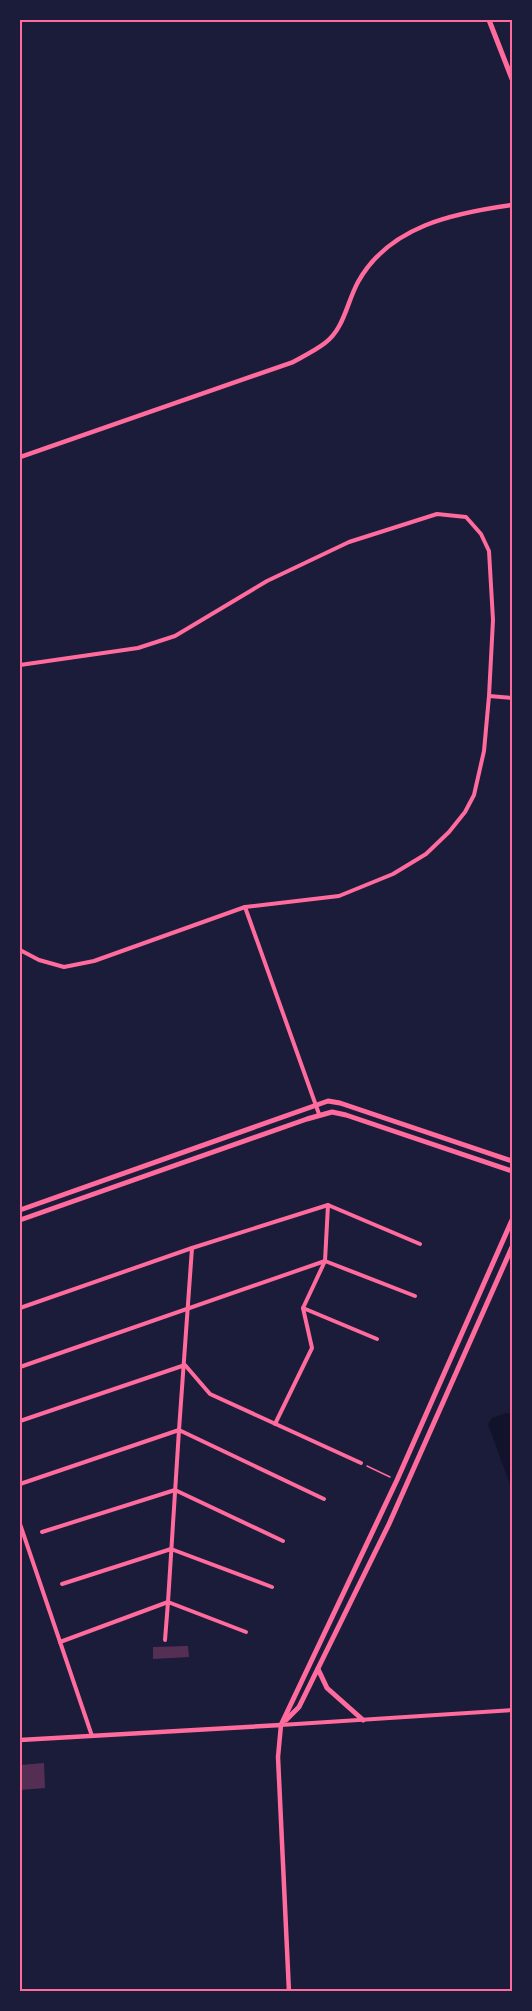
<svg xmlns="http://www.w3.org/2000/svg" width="532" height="2011" font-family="Lato,sans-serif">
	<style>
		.water { fill: #12122b }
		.building { fill: #542f53 }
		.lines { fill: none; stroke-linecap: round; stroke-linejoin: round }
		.path { stroke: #ff6b9d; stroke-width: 1.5 }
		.minor { stroke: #ff6b9d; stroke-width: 4 }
		.tertiary { stroke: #ff6b9d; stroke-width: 4.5 }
		.secondary { stroke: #ff6b9d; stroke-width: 5 }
		.neatline { fill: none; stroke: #ff6b9d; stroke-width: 2 }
	</style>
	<rect width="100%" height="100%" fill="#1b1b3a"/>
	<!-- water -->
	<path class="water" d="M506,1413L512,1415V1490L488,1424L492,1418Z"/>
	<!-- building -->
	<g class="building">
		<path d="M188,1646L189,1657L153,1659V1647Z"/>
		<path d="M44,1763L45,1788L20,1790V1765Z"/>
	</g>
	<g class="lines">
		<!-- path -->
		<path class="path" d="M367,1466L390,1477"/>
		<!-- minor -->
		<g class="minor">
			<path d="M20,665L138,648L175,636L267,581L349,542L437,514L466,517L481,534L489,551L493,620L489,696L484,751L474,795L465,812L449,832L426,854L393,874L339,896L245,907L94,961L64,967L39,960L20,950"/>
			<path d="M489,696L512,698"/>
			<path d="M245,907L319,1114"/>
			<path d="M328,1205L325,1261L303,1308L377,1339"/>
			<path d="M20,1308L192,1248L328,1205L420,1244"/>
			<path d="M20,1367L325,1261L415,1296"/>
			<path d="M20,1421L185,1365L210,1394L361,1463"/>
			<path d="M275,1424L312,1348L303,1308"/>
			<path d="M20,1484L179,1430L192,1248"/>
			<path d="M20,1524L92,1736"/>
			<path d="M42,1532L175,1490L283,1541"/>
			<path d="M62,1584L171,1549L272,1587"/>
			<path d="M165,1640L168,1602L246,1632"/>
			<path d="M60,1642L168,1602L179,1430L324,1499"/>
			<path d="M281,1725L512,1710"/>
		</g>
		<!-- tertiary -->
		<g class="tertiary">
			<path d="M20,457L293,362C304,356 316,350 325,343C344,329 347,302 358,282C389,226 454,213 512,205"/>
			<path d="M20,1740L281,1725L278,1757L289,1992"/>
		</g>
		<!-- secondary -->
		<g class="secondary">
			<path d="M489,20L512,79"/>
			<path d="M20,1210L328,1101L340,1103L512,1161"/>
			<path d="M20,1220L307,1119L332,1112L346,1115L512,1171"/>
			<path d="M318,1669L327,1688L363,1720"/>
			<path d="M286,1720L299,1707L389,1524L512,1247"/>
			<path d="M281,1725L397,1480L512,1220"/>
		</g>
	</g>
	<!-- border -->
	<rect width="532" height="2011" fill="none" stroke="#1b1b3a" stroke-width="42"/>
	<rect x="21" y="21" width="490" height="1969" class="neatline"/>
</svg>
